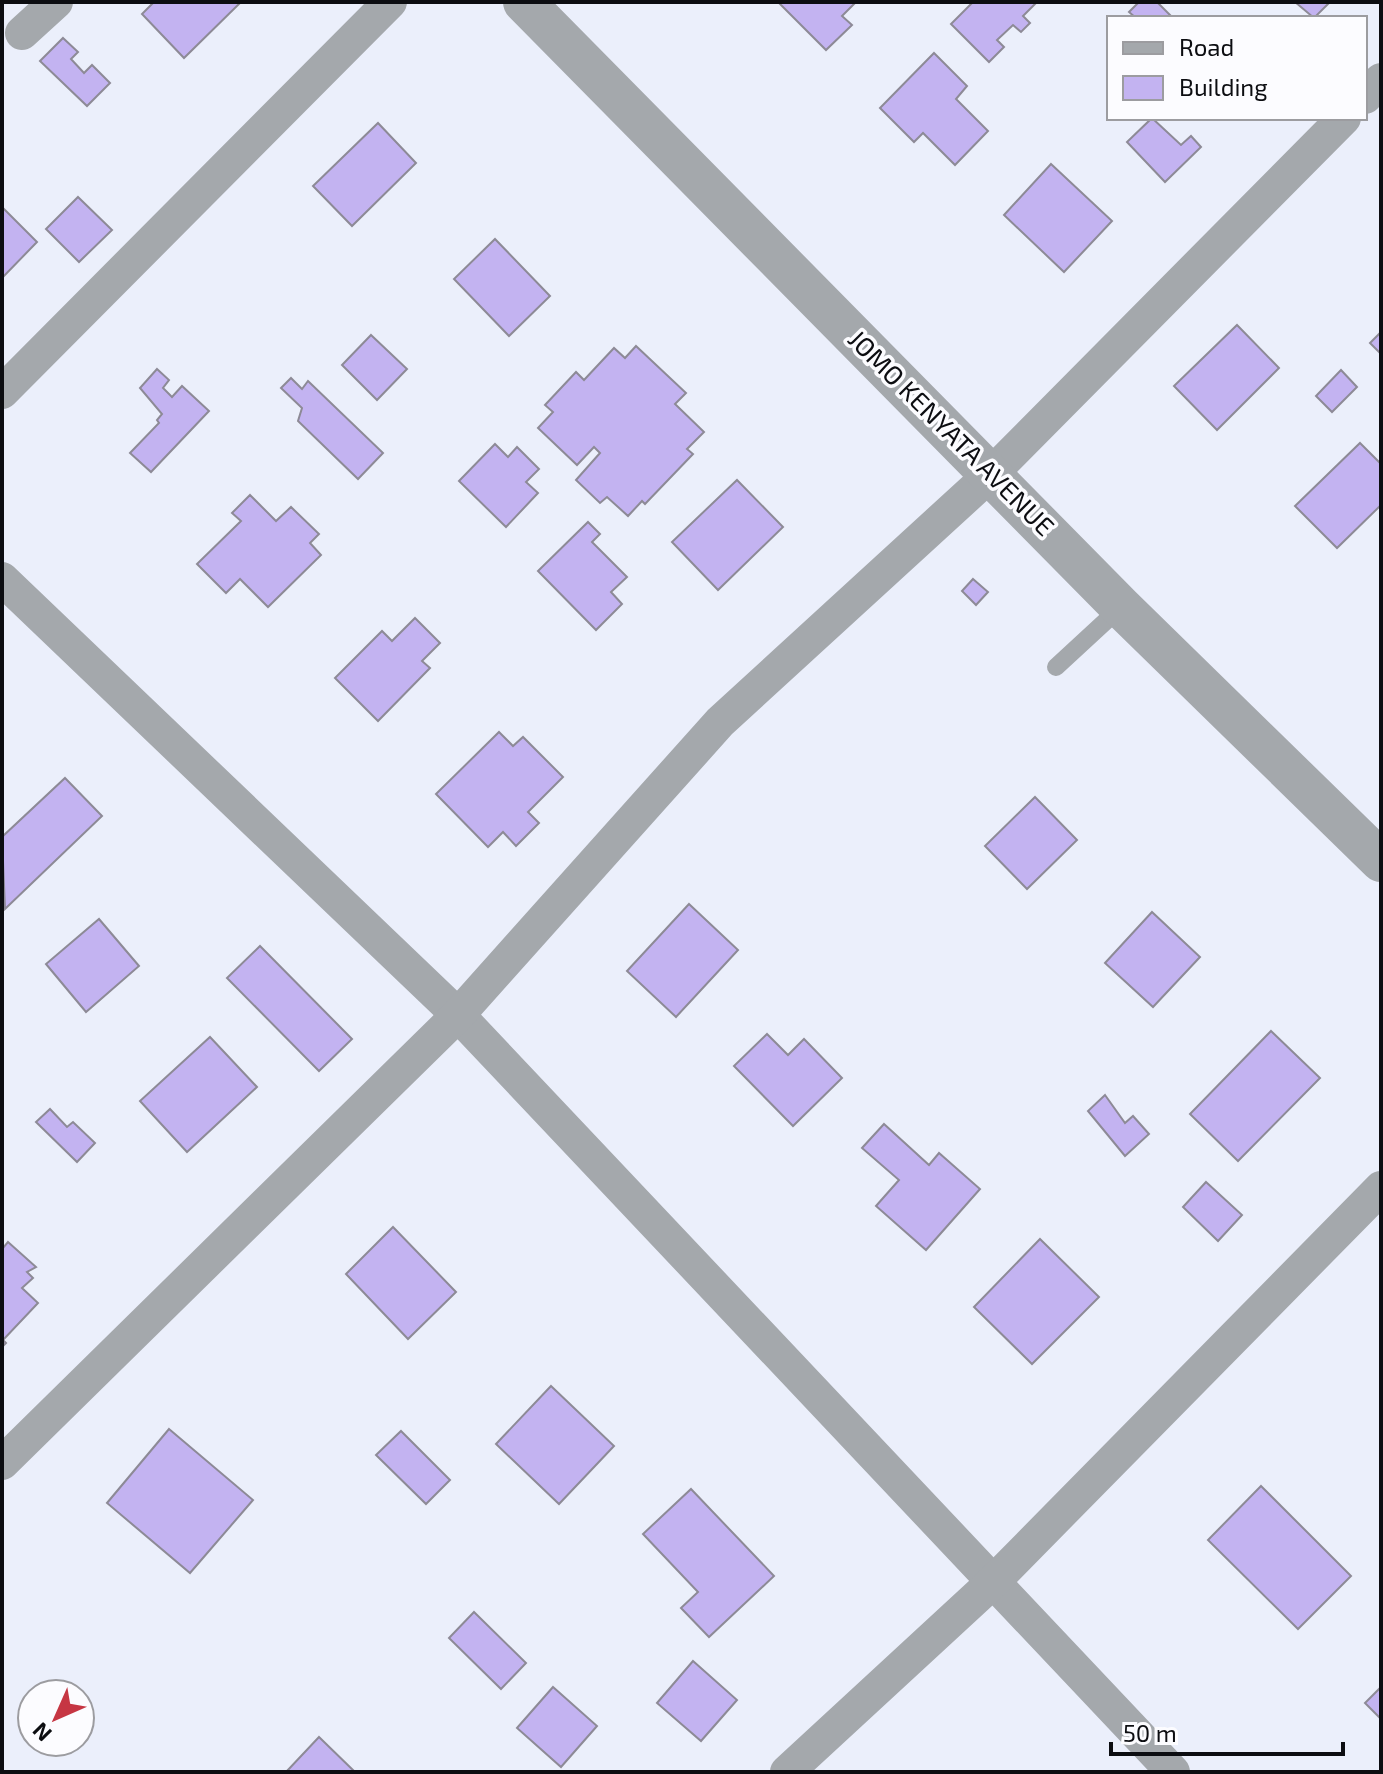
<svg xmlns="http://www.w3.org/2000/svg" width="1383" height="1774" font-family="'Exo 2',sans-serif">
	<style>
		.building { fill: #c3b3f1; stroke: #8d8a96; stroke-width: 2 }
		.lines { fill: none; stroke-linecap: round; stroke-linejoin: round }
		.service { stroke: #a4a8ac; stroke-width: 18 }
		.minor { stroke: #a4a8ac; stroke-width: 34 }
		.tertiary { stroke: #a4a8ac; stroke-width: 42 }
		.labels { text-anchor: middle; stroke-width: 7; stroke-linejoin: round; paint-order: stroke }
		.street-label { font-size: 26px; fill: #0c0d11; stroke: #fcfcff }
	</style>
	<rect width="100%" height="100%" fill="#ebeffb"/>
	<!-- building -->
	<g class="building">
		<path d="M154,2H241L184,58L142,14Z"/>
		<path d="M778,2H856L842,16L852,25L826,50Z"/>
		<path d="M973,2H1037L1023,16L1030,23L1021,32L1013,25L997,40L1004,47L989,62L951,24Z"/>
		<path d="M1139,2H1157L1173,18H1136L1129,12Z"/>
		<path d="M1295,2H1330L1314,18Z"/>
		<path d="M63,38L78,52L71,59L84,73L92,65L110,83L87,106L40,61Z"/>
		<path d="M934,53L967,86L956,99L988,131L955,165L923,133L914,142L880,108Z"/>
		<path d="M1152,118L1181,145L1191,136L1201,147L1165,182L1127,142Z"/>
		<path d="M378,123L416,163L352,226L313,186Z"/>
		<path d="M1051,164L1112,221L1064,272L1004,215Z"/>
		<path d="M78,197L112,230L79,262L46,229Z"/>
		<path d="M2,207L37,242L2,278Z"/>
		<path d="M495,239L550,296L509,336L454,279Z"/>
		<path d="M1237,325L1279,368L1217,430L1174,386Z"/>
		<path d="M1381,332V353H1380L1370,343Z"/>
		<path d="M371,335L407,369L377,400L342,365Z"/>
		<path d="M636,346L686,393L675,404L704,432L687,449L693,454L645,504L642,501L628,516L607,497L600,503L576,480L600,453L594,447L577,465L538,428L553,412L545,405L576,372L584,380L614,348L625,358Z"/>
		<path d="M157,369L169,380L163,388L172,397L182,386L209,411L151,472L130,453L159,423L157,420L162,414L140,388Z"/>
		<path d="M1341,370L1357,387L1332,412L1316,396Z"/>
		<path d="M291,378L302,389L308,381L383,453L358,479L298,421L302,408L281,388Z"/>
		<path d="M1360,443L1381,464V505L1337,548L1295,506Z"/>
		<path d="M495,444L508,457L517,447L539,469L526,482L538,493L506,527L459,481Z"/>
		<path d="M737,480L783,527L718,590L672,542Z"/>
		<path d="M250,495L276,521L291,507L319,534L310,543L321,555L268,607L240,579L226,593L197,564L241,521L232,513Z"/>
		<path d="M588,522L600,534L592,542L627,577L611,592L622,604L596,630L538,571Z"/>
		<path d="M973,579L988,592L976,605L962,591Z"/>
		<path d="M415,618L440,643L422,661L430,668L378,721L335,678L382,631L392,641Z"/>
		<path d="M499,732L513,746L523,737L563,777L528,812L539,823L516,846L503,832L488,847L436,794Z"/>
		<path d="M65,778L102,816L5,909L2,837Z"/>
		<path d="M1035,797L1077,840L1027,889L985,846Z"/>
		<path d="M689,904L738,950L676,1017L627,971Z"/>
		<path d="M1152,912L1200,957L1153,1007L1105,963Z"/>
		<path d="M99,919L139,966L86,1012L46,964Z"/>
		<path d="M260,946L352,1039L319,1071L227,978Z"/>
		<path d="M1271,1031L1320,1078L1238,1161L1190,1114Z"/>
		<path d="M767,1034L788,1055L804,1039L842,1078L793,1126L734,1066Z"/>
		<path d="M210,1037L257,1087L187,1152L140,1101Z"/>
		<path d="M1105,1095L1125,1123L1133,1116L1149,1134L1125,1156L1088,1111Z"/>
		<path d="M50,1109L67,1127L73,1122L95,1143L77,1162L36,1122Z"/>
		<path d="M884,1124L929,1165L939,1153L980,1189L926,1250L876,1206L899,1180L862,1148Z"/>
		<path d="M1206,1182L1242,1215L1218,1241L1183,1207Z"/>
		<path d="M393,1227L456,1292L408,1339L346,1274Z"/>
		<path d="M1040,1239L1099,1297L1032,1364L974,1307Z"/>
		<path d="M8,1242L36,1267L27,1272L33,1278L22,1288L38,1303L3,1340L6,1343L2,1347V1249Z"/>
		<path d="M551,1386L614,1446L559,1504L496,1444Z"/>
		<path d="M169,1429L253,1500L190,1573L107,1503Z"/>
		<path d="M401,1431L450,1480L426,1504L376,1455Z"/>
		<path d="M1261,1486L1351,1576L1298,1629L1208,1540Z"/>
		<path d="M691,1489L774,1576L709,1637L681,1608L698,1592L643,1534Z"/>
		<path d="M474,1612L526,1663L501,1689L449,1638Z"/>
		<path d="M693,1661L737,1700L701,1741L657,1703Z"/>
		<path d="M553,1687L597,1726L561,1767L517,1728Z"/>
		<path d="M1381,1687V1719L1365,1703Z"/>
		<path d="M319,1737L355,1772H286Z"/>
	</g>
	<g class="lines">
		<!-- service -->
		<path class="service" d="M1056,667L1121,607"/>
		<!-- minor -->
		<g class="minor">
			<path d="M22,33L56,2"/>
			<path d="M1365,97L1381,80"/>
			<path d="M2,392L390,2"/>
			<path d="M2,579L458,1015L1173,1772"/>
			<path d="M2,1463L458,1015L720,722L992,473L1344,118"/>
			<path d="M787,1772L994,1581L1381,1188"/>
		</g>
		<!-- tertiary -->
		<path class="tertiary" d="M524,2L1121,607L1381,861"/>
	</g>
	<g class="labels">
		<!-- street labels -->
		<g class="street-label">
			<text transform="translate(951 433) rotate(45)" y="9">JOMO KENYATA AVENUE</text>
		</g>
	</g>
	<!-- border -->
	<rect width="1383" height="1774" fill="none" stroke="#0c0d11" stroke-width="8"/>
	<!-- legend -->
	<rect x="1107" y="16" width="260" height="104" fill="#fcfcff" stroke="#9c9ca0" stroke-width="2"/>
	<rect x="1123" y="42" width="40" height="12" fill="#a4a8ac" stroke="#9c9ca0" stroke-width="2"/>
	<text x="1179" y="56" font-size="24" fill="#0c0d11">Road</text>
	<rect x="1123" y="76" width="40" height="24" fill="#c3b3f1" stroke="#9c9ca0" stroke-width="2"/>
	<text x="1179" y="96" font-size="24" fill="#0c0d11">Building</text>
	<!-- north arrow -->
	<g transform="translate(56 1718) rotate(225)"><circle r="38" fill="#fcfcff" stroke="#9c9ca0" stroke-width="2"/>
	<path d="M0-6L14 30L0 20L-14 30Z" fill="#c63643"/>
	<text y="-12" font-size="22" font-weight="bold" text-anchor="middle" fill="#0c0d11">N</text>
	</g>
	<!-- scale -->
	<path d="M1111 1742v12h232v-12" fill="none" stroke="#0c0d11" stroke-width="4"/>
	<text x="1123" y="1742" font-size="24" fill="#0c0d11" stroke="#fcfcff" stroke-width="6" paint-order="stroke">50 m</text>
</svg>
